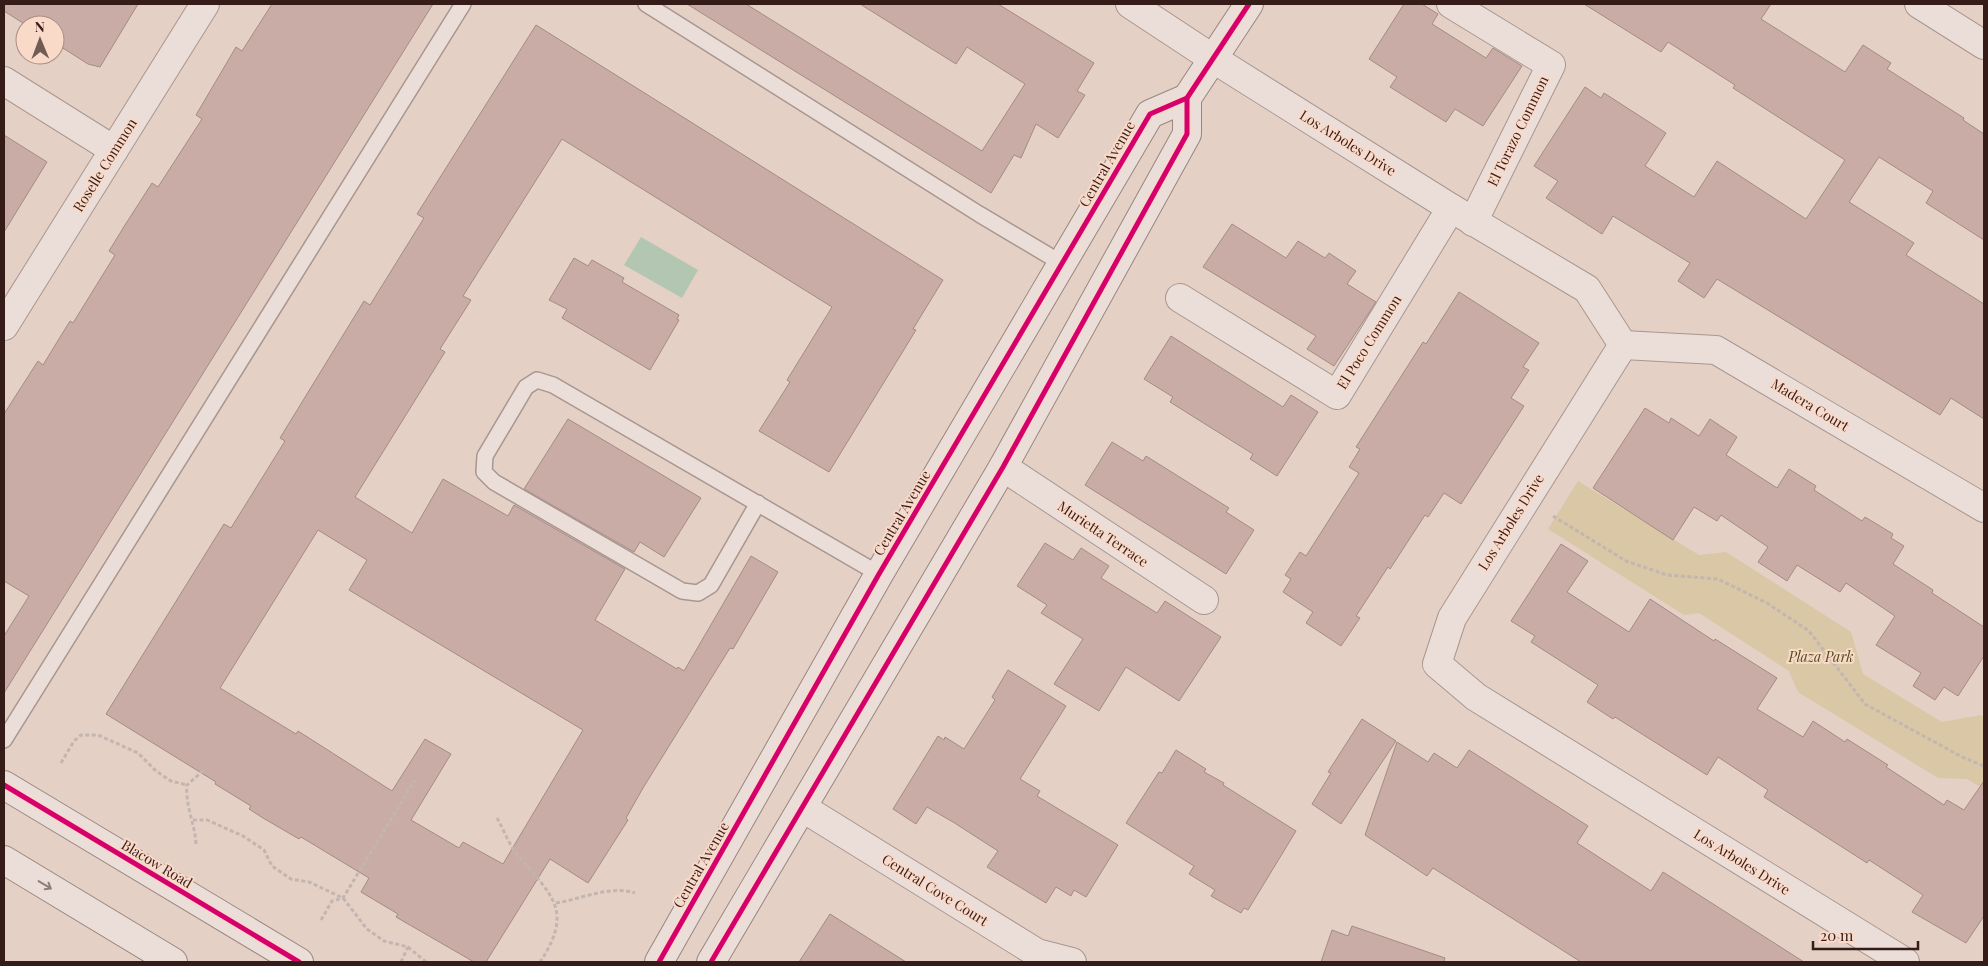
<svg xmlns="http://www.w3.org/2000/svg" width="1988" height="966" font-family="'Playfair Display',serif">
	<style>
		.green { fill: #d9c7a6 }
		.water { fill: #b3c6b1 }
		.building { fill: #c9aca6; stroke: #a48b85; fill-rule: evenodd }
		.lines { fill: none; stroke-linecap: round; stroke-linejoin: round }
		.service-casing { stroke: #a89690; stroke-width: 18 }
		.minor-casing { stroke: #a89690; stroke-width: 30 }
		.secondary-casing { stroke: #98867f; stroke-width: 30 }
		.path { stroke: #c3b5b0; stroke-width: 3; stroke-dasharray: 4 2.5; stroke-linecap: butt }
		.service { stroke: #ebded8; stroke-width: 15 }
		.minor { stroke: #ebded8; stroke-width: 28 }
		.secondary { stroke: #ebded8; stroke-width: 28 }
		.cycleway-casing { stroke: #f9d9c8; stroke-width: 8 }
		.cycleway { stroke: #d6006c; stroke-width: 5 }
		.oneway { stroke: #907d78 }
		.labels { text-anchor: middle; stroke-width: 4; stroke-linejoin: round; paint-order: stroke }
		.street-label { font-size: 14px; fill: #361c19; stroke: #f9d9c8 }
		.park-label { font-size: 14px; font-style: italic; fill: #544e1d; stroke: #f9d9c8 }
	</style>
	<rect width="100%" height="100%" fill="#e5d0c5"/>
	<!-- green -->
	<path class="green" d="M1578,481L1699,555L1726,552L1851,632L1863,674L1942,722L1981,715L1984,717V789L1967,779L1938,778L1798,692L1789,671L1699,613L1684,615L1548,529Z"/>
	<!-- water -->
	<path class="water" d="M641,237L698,270L682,298L624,265Z"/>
	<!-- building -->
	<g class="building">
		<path d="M4,4H138L100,67L88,64L55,43V25H26L4,11Z"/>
		<path d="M272,4H433L4,693V636L29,596L4,581V414L38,361L43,365L70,321L73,323L115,255L109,251L125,225L152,183L158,187L202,119L196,115L236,47L242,51Z"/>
		<path d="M687,4H746L982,151L1025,84L967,47L956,64L860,4H998L1094,63L1077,91L1085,95L1058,138L1036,124L1021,158L1014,155L991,193Z"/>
		<path d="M1404,4H1422L1438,14L1432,24L1486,58L1493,48L1522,66L1483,126L1455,109L1446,122L1390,87L1397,77L1369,59Z"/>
		<path d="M1584,4H1771L1761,19L1845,72L1863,45L1891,63L1887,69L1964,118L1963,120L1984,134V240L1926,203L1933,191L1879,157L1849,202L1914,243L1906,255L1984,304V419L1951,398L1940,415L1717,279L1704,298L1678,281L1690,263L1613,216L1602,234L1546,198L1558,181L1534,166L1585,87L1601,98L1604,93L1666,133L1645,166L1694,197L1717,161L1806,219L1845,160L1733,88L1735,85L1668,42L1661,52Z"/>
		<path d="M536,25L943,280L913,329L916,330L829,472L759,431L790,382L787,380L832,307L562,139L463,296L471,300L440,349L445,352L355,497L412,533L443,479L508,516L514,505L625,569L595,620L677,669L678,667L684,671L751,556L778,572L733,649L730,648L674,738L643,788L626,818L628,820L588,883L550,859L486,962H474L396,917L398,914L361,892L369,878L301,837L299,839L263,818L249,809L251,806L215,784L216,782L106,714L224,524L231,528L285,441L280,438L364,301L370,305L424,218L417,214ZM318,530L367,560L349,590L583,730L503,864L463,842L459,848L411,820L451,754L425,739L392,791L298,731L296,734L220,688Z"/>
		<path d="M4,135L47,162L4,232Z"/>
		<path d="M1232,224L1286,258L1298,241L1325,258L1329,253L1356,271L1347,284L1376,302L1334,366L1307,349L1316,336L1203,267Z"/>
		<path d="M574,258L588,266L592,260L624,278L622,282L679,315L677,319L679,320L650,370L562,318L567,309L549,300Z"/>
		<path d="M1459,292L1539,343L1523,367L1529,370L1511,398L1524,406L1461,504L1444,493L1428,517L1425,515L1390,569L1388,567L1356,616L1360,618L1341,646L1306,623L1313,612L1283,592L1291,579L1285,575L1300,552L1306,556L1359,473L1349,467L1360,449L1356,447L1423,342L1426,344Z"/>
		<path d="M1171,336L1283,407L1291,395L1318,412L1277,476L1250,459L1253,454L1170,402L1173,397L1144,379Z"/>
		<path d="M1645,408L1669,423L1671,418L1699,436L1710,419L1737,437L1726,455L1777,488L1789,469L1816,486L1814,490L1862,521L1865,517L1893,534L1891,538L1904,546L1893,564L1933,590L1932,593L1984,627V656L1958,696L1944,687L1935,700L1913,686L1921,673L1876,645L1895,616L1846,583L1840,592L1797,565L1787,581L1758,562L1768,547L1721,515L1717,521L1694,507L1673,540L1593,488Z"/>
		<path d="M568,419L701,498L664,557L640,542L634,552L524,489Z"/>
		<path d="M1112,442L1143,461L1146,456L1229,508L1226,512L1254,530L1226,574L1085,485Z"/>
		<path d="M1045,543L1073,560L1081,548L1109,566L1101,578L1157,613L1165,601L1221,637L1179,701L1126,667L1099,711L1054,684L1083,639L1041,613L1047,605L1017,586Z"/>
		<path d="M1561,544L1588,561L1567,592L1629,632L1650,599L1714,641L1715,639L1777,678L1757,709L1803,737L1813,721L1845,742L1847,739L1888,765L1886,767L1944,805L1947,800L1964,810L1984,781V916L1966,943L1912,912L1923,895L1869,860L1867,863L1764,797L1768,790L1718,757L1707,775L1615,717L1613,719L1587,702L1598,685L1531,642L1535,636L1511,621Z"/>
		<path d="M1008,670L1066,706L1020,779L1040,791L1037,796L1118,845L1086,897L1074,890L1071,896L1056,887L1046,903L987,867L998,851L953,822L927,807L916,824L893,809L938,736L944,740L945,737L964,749L995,700L992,697Z"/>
		<path d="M1362,719L1396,741L1341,824L1312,804L1331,773L1328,772Z"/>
		<path d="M1397,742L1428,762L1434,753L1457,768L1469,750L1588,826L1577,843L1651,891L1663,872L1804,962H1581L1433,868L1427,876L1365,835Z"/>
		<path d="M1176,750L1206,769L1204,772L1224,783L1223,785L1296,831L1248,910L1244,908L1241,913L1211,896L1215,890L1189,874L1194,866L1126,823L1159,772L1162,773Z"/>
		<path d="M830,914L906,962H799Z"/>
		<path d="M1352,926L1445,958L1444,962H1321L1332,930L1348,936Z"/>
	</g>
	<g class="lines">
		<!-- service casing -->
		<g class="service-casing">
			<g id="service">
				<path d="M646,4L979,214L1063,264"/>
				<path d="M758,503L711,585L698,593L682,591L494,482L484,472L485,456L526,387L537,380L553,385L879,574"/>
				<path d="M4,740L463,4"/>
			</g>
		</g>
		<!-- minor casing -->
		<g class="minor-casing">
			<g id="minor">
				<path d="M1130,4L1212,58L1451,208L1587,289L1623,345"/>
				<path d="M1451,4L1551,65L1473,222"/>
				<path d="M1919,4L1984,45"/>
				<path d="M4,81L114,150"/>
				<path d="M1180,298L1337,395L1451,208"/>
				<path d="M4,326L205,4"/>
				<path d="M1623,345L1452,618L1437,664L1476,697L1905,962"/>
				<path d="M1623,345L1716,350L1984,508"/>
				<path d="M1003,467L1204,600"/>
				<path d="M803,808L1037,953L1072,962"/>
			</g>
		</g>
		<!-- secondary casing -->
		<g class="secondary-casing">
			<g id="secondary">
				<path d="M4,785L299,962"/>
				<path d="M4,860L173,962"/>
				<path d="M659,962L879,574L1150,114L1187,98"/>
				<path d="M711,962L1003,467L1187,134V98L1249,4"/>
			</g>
		</g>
		<!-- path -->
		<g class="path">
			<path d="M1553,516L1626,561L1667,575L1718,579L1767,603L1809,631L1865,704L1962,757L1984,766"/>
			<path d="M61,763L74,741L81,735H98L138,753L156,771L171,781L187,785"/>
			<path d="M497,818C504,830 509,845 518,856C552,895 574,911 540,962"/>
			<path d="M193,820H207L243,836L264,850L272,866L291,879L309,882L343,898L367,929L384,941L408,947L426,962"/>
			<path d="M196,844C195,824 185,805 187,785L205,769"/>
			<path d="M556,903C582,899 609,885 635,893"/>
			<path d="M321,920L332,901L343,898L415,780"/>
			<path d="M401,962L408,947"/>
		</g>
		<!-- service -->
		<use href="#service" class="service"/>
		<!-- minor -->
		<use href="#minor" class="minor"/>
		<!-- secondary -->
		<use href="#secondary" class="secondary"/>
		<!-- cycleway casing -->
		<g class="cycleway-casing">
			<g id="cycleway">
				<path d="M4,785L299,962"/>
				<path d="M659,962L879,574L1150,114L1187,98"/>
				<path d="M711,962L1003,467L1187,134V98L1249,4"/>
			</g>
		</g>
		<!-- cycleway -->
		<use href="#cycleway" class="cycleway"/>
	</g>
	<!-- one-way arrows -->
	<defs><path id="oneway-shaft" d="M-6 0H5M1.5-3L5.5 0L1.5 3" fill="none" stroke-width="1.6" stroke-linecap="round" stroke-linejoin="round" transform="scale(1.25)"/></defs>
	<use class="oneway" href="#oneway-shaft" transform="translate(45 885) rotate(31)"/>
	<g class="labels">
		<!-- street labels -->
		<g class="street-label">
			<text transform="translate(1518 131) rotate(-64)" y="5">El Torazo Common</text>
			<text transform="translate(1348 143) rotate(32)" y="5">Los Arboles Drive</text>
			<text transform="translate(1107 164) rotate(-60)" y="5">Central Avenue</text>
			<text transform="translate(105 165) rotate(-58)" y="5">Roselle Common</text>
			<text transform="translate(1369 342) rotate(-58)" y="5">El Poco Common</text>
			<text transform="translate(1810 405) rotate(31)" y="5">Madera Court</text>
			<text transform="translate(902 513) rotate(-59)" y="5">Central Avenue</text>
			<text transform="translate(1511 522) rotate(-58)" y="5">Los Arboles Drive</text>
			<text transform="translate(1103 534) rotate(34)" y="5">Murietta Terrace</text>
			<text transform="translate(1742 862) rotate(32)" y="5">Los Arboles Drive</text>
			<text transform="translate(157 864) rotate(31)" y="5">Blacow Road</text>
			<text transform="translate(701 865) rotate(-60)" y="5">Central Avenue</text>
			<text transform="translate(935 890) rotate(32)" y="5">Central Cove Court</text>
		</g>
		<!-- park labels -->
		<g class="park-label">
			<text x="1821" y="662">Plaza Park</text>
		</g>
	</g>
	<!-- border -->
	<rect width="1988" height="966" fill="none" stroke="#361c19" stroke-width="10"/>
	<!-- north arrow -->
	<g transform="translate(40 40) rotate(359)"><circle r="24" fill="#f9d9c8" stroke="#ab8d82"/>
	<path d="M0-4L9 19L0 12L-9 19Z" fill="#735b55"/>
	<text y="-8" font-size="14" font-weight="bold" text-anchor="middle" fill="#361c19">N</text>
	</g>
	<!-- scale -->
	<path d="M1813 941v8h105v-8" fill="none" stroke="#361c19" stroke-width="2.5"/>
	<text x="1820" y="941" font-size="15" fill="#361c19" stroke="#f9d9c8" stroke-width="4" paint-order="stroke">20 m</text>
</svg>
